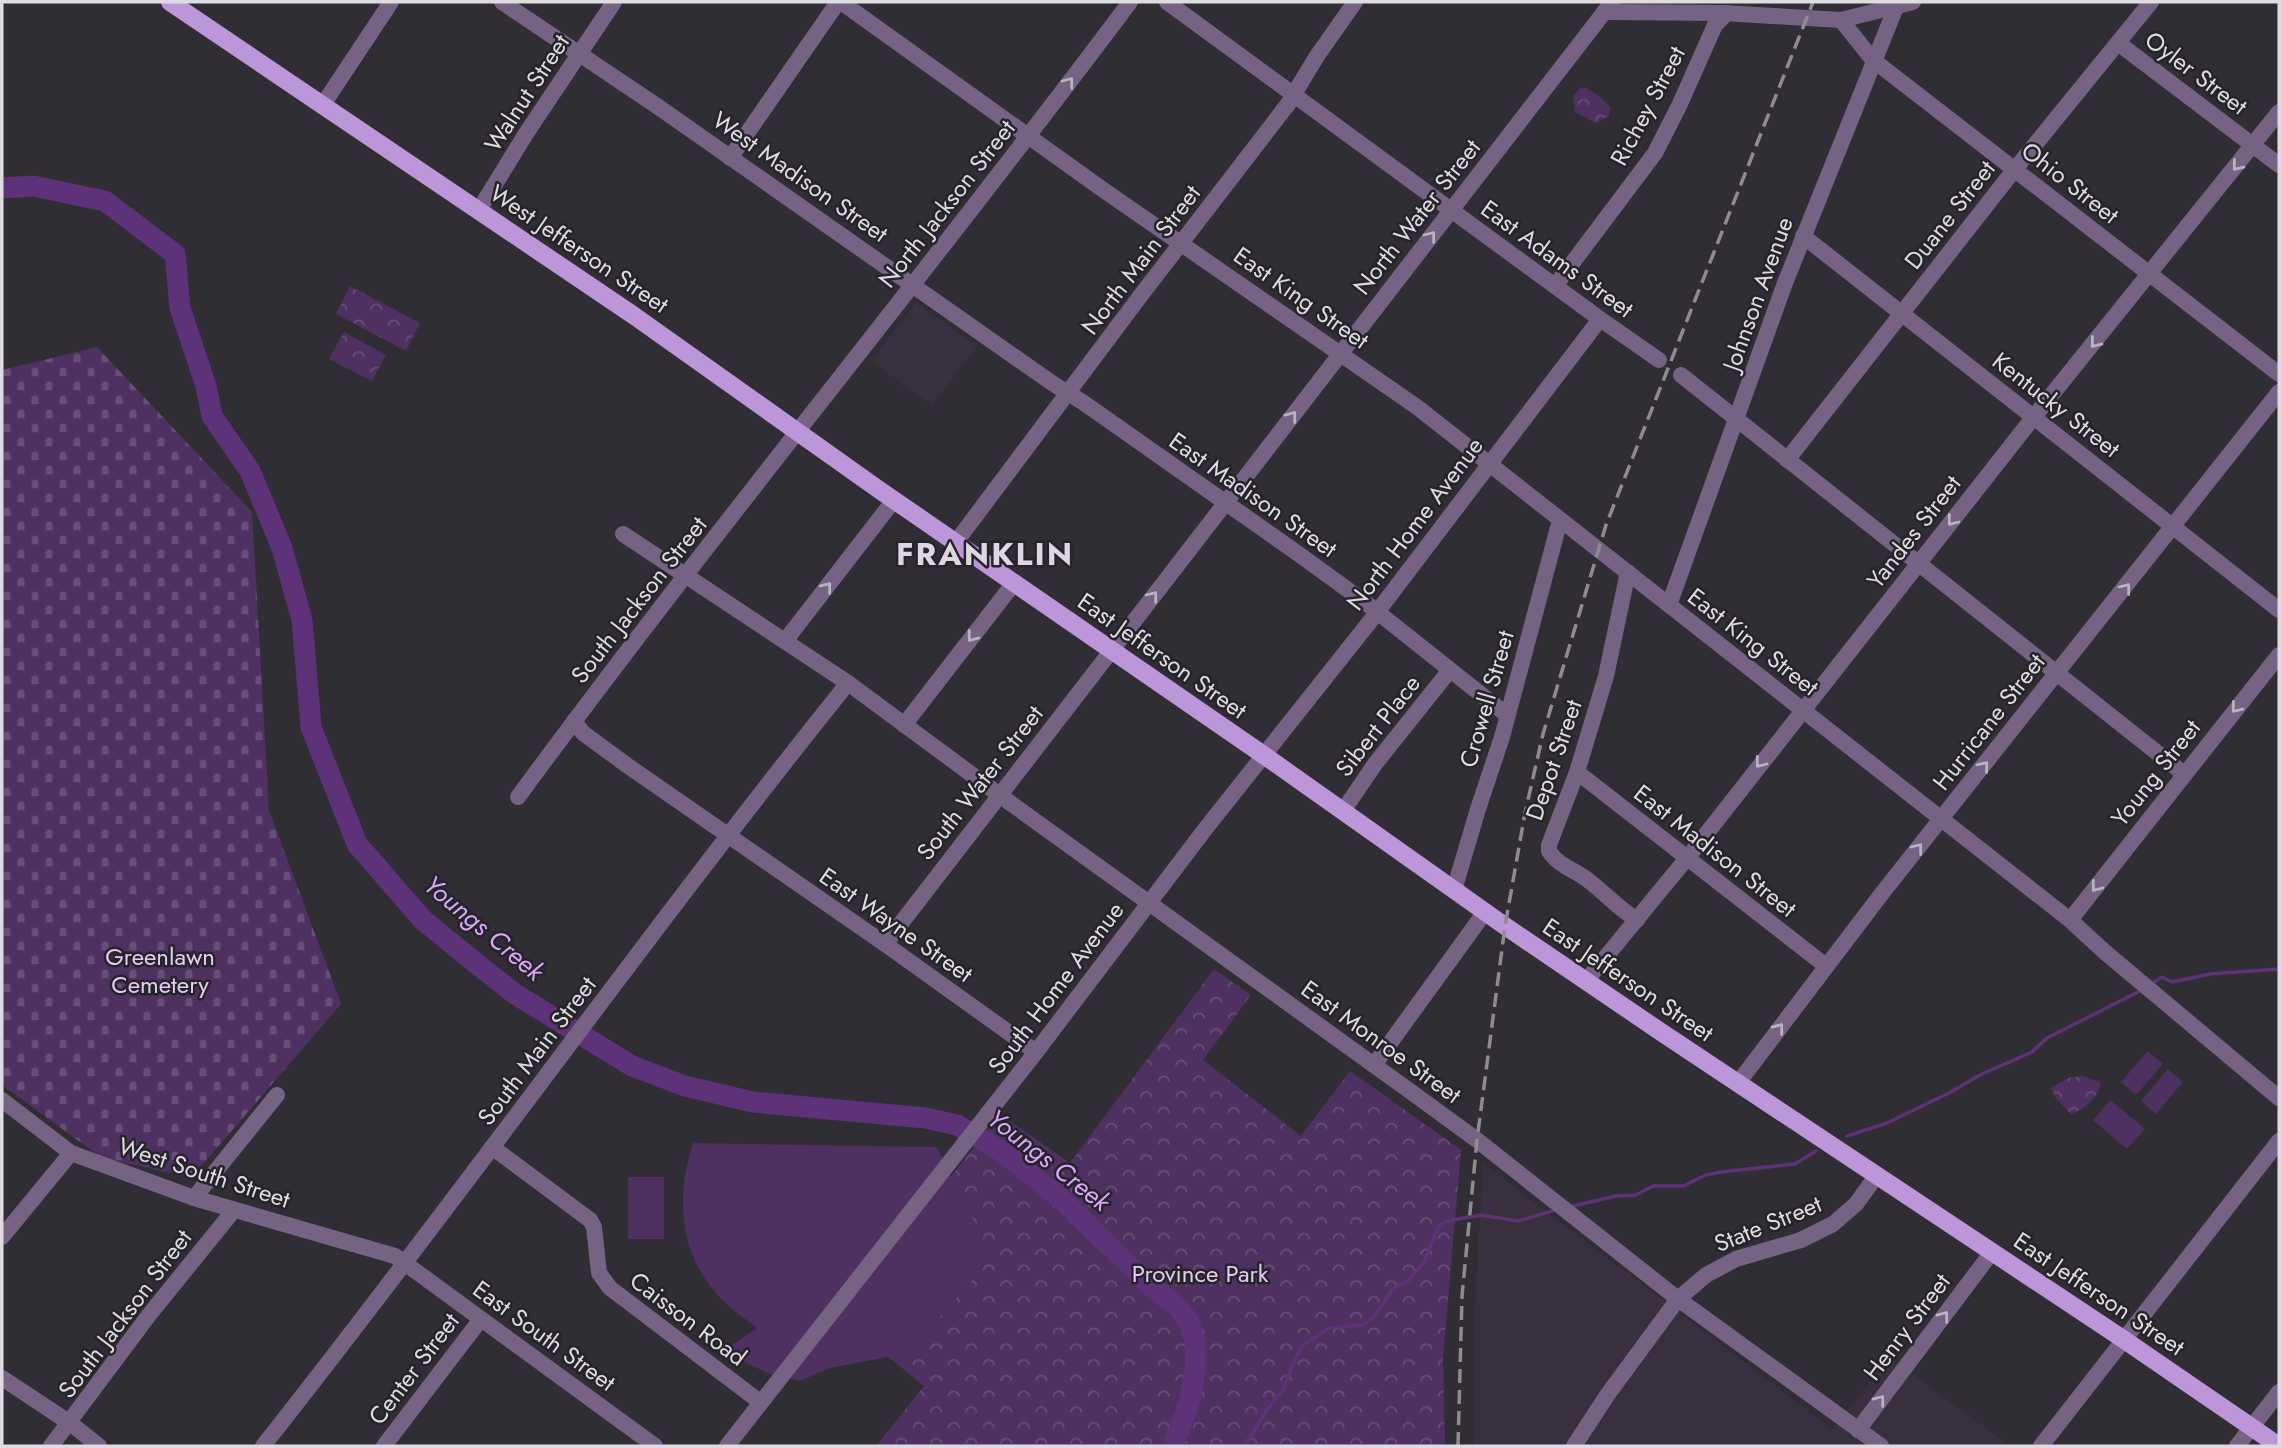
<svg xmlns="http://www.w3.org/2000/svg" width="2281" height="1448" font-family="Jost,sans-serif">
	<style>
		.built { fill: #38303e }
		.cemetery { fill: url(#cemetery-stones) }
		.park { fill: url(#park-crowns) }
		.pitch { fill: #4e3161 }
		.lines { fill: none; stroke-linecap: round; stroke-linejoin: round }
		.stream { stroke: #5d3278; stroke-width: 3.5 }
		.river { stroke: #5d3278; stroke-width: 21 }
		.minor { stroke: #766383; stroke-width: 16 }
		.major { stroke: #bc96d8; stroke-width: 18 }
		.rail { stroke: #8f8b91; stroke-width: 3.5; stroke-dasharray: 14 7; stroke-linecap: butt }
		.oneway { stroke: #bab2c0 }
		.labels { text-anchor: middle; stroke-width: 5; stroke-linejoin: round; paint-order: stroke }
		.street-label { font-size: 24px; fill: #dfdce1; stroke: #27232a }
		.park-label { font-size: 24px; fill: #e2cbf4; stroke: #27232a }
		.water-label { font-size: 26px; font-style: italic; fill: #d7a8f8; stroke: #27232a }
		.district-label { font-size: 32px; font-weight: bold; letter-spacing: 2px; fill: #ddd7e1; stroke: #27232a }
	</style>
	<defs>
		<pattern id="cemetery-stones" width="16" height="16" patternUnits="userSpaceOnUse" patternTransform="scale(1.75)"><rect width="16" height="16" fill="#4e3161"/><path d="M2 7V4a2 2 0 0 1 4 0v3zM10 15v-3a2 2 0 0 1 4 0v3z" fill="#674e77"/></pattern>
		<pattern id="park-crowns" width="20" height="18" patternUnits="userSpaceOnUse" patternTransform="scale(1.75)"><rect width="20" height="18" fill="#4e3161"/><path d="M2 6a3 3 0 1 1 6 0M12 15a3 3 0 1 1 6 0" fill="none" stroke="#674e77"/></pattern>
	</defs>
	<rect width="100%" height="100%" fill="#312d34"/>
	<!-- built -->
	<g class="built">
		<path d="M916,303L977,346L932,405L871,361Z"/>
		<path d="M1483,1163L1833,1430L1889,1357L2010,1446H1474V1320Z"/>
	</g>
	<!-- cemetery -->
	<path class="cemetery" d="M97,347L252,512L269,810L341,1004L192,1177L102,1158L2,1085V370Z"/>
	<!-- park -->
	<g class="park">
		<path d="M1581,87C1593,90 1602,98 1610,107L1609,116L1596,123L1575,112L1573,96Z"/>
		<path d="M350,286L420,323L406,351L336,314Z"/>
		<path d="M344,332L386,355L372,381L329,359Z"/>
		<path d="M1214,969L1251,995L1203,1060L1301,1136L1350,1071L1461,1150L1443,1359L1445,1446H876L924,1386L840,1318L1000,1114L1070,1163Z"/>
		<path d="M2083,1076L2101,1083C2098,1097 2085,1109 2071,1114L2055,1097L2051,1088L2068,1078Z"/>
	</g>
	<!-- pitch -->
	<g class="pitch">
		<path d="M2148,1051L2163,1064L2136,1095L2121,1082Z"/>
		<path d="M2168,1069L2183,1082L2156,1114L2141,1101Z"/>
		<path d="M2110,1100L2145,1129L2127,1149L2093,1120Z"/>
		<path d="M693,1143L937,1147L992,1257L909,1353L830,1368L800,1381L767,1373L723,1351L757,1328C746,1319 733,1311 723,1301C679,1256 675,1201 693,1143Z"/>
		<rect x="628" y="1177" width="36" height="62"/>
	</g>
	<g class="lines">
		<!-- stream -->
		<g class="stream">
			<path d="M2150,985L2162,977L2172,982L2210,974L2279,969"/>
			<path d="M1847,1136L1887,1123L1949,1093L1982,1074L2032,1052L2047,1038L2144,989"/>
			<path d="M1569,1207L1616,1196L1636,1195L1653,1186H1683L1706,1175L1721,1172L1795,1164L1816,1151"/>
			<path d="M1244,1446L1267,1410L1283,1390L1295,1359L1303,1345L1329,1328L1364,1325L1374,1317L1393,1289L1408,1281L1424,1262L1439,1226L1447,1221L1481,1215L1518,1221L1555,1210"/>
		</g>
		<!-- river -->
		<path class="river" d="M2,188L33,186L105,201L175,254L180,308L206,386L212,416L250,471L282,548L302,620L311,727L357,844L423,920L467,956L515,994L632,1066L685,1086L753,1102L926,1118L957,1125L1001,1151L1058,1196L1153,1288L1179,1308L1189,1322L1195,1342L1196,1364L1190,1400L1173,1446"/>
		<!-- minor -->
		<g class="minor">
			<path d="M502,2L657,106L1052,383L1084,403L1300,555L1366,603L1507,715"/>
			<path d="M841,2L1102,189L1417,407L2070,920L2106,953L2279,1098"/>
			<path d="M1167,2L1600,319L1659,360"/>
			<path d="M1604,12L1723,13L1841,20L1913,2"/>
			<path d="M1841,20L1873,60L2279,374"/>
			<path d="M2118,43L2279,165"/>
			<path d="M322,106L391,2"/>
			<path d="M730,158L838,2"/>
			<path d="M479,210L527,132L614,2"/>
			<path d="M1803,236L2279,610"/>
			<path d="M1555,286L1655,153L1679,106L1715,25L1727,13"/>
			<path d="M1681,375L2184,774"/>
			<path d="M1787,460L2007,179L2151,2"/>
			<path d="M623,534L848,683L1009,802L1414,1094L1477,1140L1678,1299L1881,1446"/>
			<path d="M956,542L1138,299L1288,104L1317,56L1355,2"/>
			<path d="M1628,572L1606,676L1577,772L1549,845V851C1558,866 1576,870 1589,881C1606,894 1619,909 1637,920"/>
			<path d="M1669,605L1785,283L1898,2"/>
			<path d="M785,641L894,500"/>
			<path d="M574,721L583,733L628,766L885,944L1036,1052"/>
			<path d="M904,725L1014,583"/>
			<path d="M1577,772L1826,966"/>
			<path d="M518,797C716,527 930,270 1130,2"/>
			<path d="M1343,811L1375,764L1450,670"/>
			<path d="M1454,890L1478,809L1502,737L1560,520"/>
			<path d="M2070,920L2279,655"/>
			<path d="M885,944L1612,2"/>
			<path d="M1586,981L1692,852L2025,428L2279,112"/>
			<path d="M1374,1065L1485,912"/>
			<path d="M1738,1083L1883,892L2279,392"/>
			<path d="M2,1100L71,1153L194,1198L395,1256L655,1446"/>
			<path d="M492,1147L590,1220L594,1227L599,1273L610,1288L760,1402"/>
			<path d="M194,1198L277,1095"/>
			<path d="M2,1237L71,1153"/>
			<path d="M2,1378L70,1423L99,1446"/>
			<path d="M1858,1430L1992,1252"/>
			<path d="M51,1446L149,1315L234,1210"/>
			<path d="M263,1446C462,1195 647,933 848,683"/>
			<path d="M384,1446L481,1319"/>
			<path d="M727,1446L1036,1052L1206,828L1368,624L1600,319"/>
			<path d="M1574,1446L1608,1394L1678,1299L1706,1275L1736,1259L1801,1240L1833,1224L1856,1204L1877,1175"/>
			<path d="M2041,1446L2279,1141"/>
			<path d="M2237,1446L2279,1392"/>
		</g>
		<!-- major -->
		<path class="major" d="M170,2L633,315L878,489L1265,756L1505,926L1661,1032L2123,1339L2279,1446"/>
		<!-- rail -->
		<path class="rail" d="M1458,1446L1462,1296L1477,1140L1505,926L1525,813L1543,734L1606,525L1813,2"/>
	</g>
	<!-- one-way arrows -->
	<defs><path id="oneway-chevron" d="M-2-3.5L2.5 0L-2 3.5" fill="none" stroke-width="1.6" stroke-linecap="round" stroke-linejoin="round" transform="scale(1.75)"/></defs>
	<g class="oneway">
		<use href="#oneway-chevron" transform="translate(1069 82) rotate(-53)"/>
		<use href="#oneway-chevron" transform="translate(2237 166) rotate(129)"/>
		<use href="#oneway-chevron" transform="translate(1431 236) rotate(-52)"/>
		<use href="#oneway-chevron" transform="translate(2095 343) rotate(129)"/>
		<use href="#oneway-chevron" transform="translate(1292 416) rotate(-53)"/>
		<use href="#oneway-chevron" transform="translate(1952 521) rotate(128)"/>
		<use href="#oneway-chevron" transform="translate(827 587) rotate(-52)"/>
		<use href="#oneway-chevron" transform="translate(2126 588) rotate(-52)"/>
		<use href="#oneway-chevron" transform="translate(1153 596) rotate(-52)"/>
		<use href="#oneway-chevron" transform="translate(972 637) rotate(127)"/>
		<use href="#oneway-chevron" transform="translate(2236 708) rotate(129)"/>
		<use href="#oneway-chevron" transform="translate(1760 763) rotate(128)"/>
		<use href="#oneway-chevron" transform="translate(1984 766) rotate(-51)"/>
		<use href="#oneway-chevron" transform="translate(1918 848) rotate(-52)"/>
		<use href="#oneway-chevron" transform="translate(2096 887) rotate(127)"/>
		<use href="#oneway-chevron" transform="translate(1779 1028) rotate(-53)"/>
		<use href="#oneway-chevron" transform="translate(1944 1316) rotate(-53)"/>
		<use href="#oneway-chevron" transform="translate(1880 1400) rotate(-53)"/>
	</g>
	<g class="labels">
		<!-- street labels -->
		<g class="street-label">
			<text transform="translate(2196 73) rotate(37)" y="8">Oyler Street</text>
			<text transform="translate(527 93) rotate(-57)" y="8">Walnut Street</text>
			<text transform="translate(1648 106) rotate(-62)" y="8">Richey Street</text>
			<text transform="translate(800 177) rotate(35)" y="8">West Madison Street</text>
			<text transform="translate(2070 183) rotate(38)" y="8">Ohio Street</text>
			<text transform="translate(947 204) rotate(-52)" y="8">North Jackson Street</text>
			<text transform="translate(1950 215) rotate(-52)" y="8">Duane Street</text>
			<text transform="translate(1417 217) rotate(-52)" y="8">North Water Street</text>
			<text transform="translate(579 249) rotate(34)" y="8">West Jefferson Street</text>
			<text transform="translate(1557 259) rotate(36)" y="8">East Adams Street</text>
			<text transform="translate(1141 260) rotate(-53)" y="8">North Main Street</text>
			<text transform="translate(1758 294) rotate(-70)" y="8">Johnson Avenue</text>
			<text transform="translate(1301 298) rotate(35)" y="8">East King Street</text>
			<text transform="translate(2056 405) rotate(38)" y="8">Kentucky Street</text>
			<text transform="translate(1253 495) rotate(35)" y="8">East Madison Street</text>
			<text transform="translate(1415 524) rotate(-53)" y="8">North Home Avenue</text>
			<text transform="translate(1914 532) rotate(-52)" y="8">Yandes Street</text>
			<text transform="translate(639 600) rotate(-52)" y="8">South Jackson Street</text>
			<text transform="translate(1753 642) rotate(38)" y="8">East King Street</text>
			<text transform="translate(1162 656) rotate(35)" y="8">East Jefferson Street</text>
			<text transform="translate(1487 699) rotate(-74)" y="8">Crowell Street</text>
			<text transform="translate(1989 722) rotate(-52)" y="8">Hurricane Street</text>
			<text transform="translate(1378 726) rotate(-52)" y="8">Sibert Place</text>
			<text transform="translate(1554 760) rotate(-71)" y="8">Depot Street</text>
			<text transform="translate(2156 773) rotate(-52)" y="8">Young Street</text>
			<text transform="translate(980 783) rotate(-52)" y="8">South Water Street</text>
			<text transform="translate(1715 851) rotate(38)" y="8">East Madison Street</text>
			<text transform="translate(896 925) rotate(35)" y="8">East Wayne Street</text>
			<text transform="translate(1628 980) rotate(34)" y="8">East Jefferson Street</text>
			<text transform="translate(1056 988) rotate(-53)" y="8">South Home Avenue</text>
			<text transform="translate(1381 1042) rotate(36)" y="8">East Monroe Street</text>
			<text transform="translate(537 1051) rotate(-53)" y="8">South Main Street</text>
			<text transform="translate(204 1173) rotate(18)" y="8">West South Street</text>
			<text transform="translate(1768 1224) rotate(-22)" y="8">State Street</text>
			<text transform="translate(2099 1294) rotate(34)" y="8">East Jefferson Street</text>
			<text transform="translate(125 1314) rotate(-53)" y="8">South Jackson Street</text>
			<text transform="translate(688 1319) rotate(37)" y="8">Caisson Road</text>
			<text transform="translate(1907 1327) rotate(-53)" y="8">Henry Street</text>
			<text transform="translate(544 1336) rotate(36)" y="8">East South Street</text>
			<text transform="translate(414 1369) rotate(-53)" y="8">Center Street</text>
		</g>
		<!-- park labels -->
		<g class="park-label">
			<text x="160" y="965">Greenlawn<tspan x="160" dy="28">Cemetery</tspan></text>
			<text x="1200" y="1282">Province Park</text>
		</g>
		<!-- water labels -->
		<g class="water-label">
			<text transform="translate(484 928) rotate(40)" y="9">Youngs Creek</text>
			<text transform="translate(1049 1160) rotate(38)" y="9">Youngs Creek</text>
		</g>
		<!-- district labels -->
		<g class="district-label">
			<text x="985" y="565">FRANKLIN</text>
		</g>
	</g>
	<!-- border -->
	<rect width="2281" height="1448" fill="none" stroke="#dfdce1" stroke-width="7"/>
</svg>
